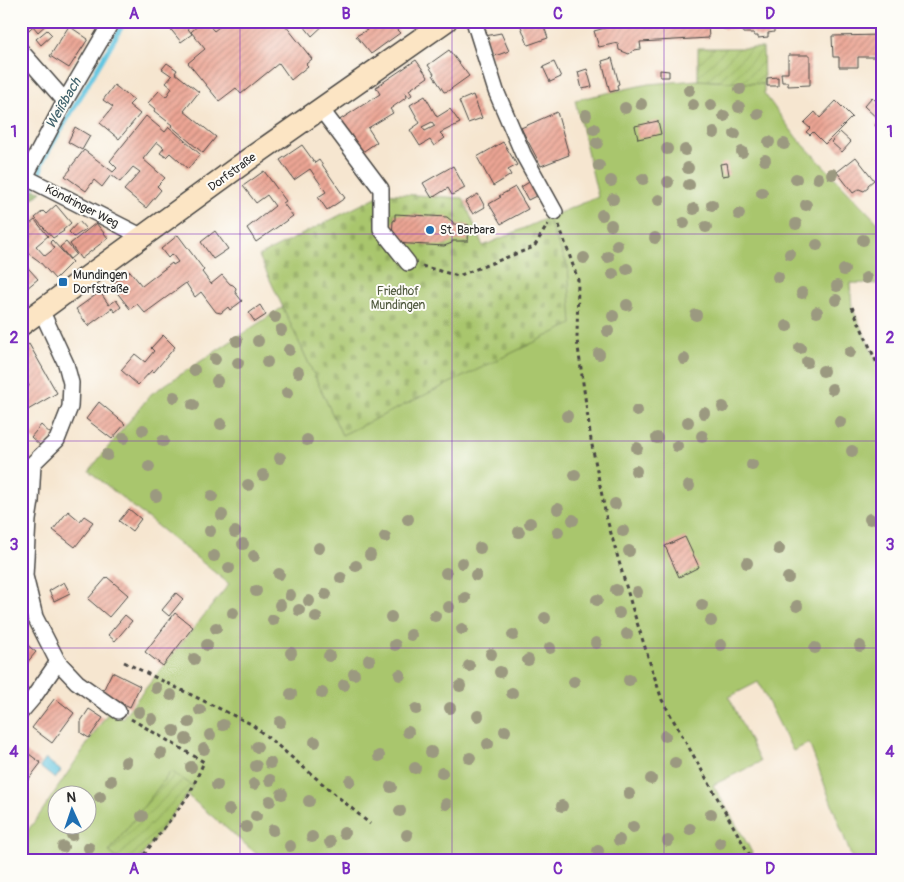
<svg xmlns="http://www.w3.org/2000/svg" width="904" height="882" font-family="Pangolin,sans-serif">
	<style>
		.grass { fill: #a9c66d; stroke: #6a784c; fill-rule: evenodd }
		.forest { fill: url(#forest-crowns); stroke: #586b46 }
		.cemetery { fill: url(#cemetery-stones); stroke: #6a784c }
		.garden { fill: url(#garden-furrows); stroke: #6a784c }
		.water { fill: url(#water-ripples); stroke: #487886 }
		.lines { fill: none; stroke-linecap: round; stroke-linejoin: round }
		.stream { stroke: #64c6e1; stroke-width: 5 }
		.building { fill: url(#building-hatch); fill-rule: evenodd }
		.street-casing { stroke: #494744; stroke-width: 18 }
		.secondary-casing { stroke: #494744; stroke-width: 24 }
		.path { stroke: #494744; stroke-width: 3; stroke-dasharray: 4 4; stroke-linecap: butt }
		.street { stroke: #fff; stroke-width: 15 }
		.secondary { stroke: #fce5c4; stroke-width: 21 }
		.tree { fill: #9b9980 }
		.grid { fill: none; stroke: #7b2cbf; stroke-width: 1; stroke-opacity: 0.55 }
		.poi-dot { fill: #1f6fb2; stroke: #fdfcf7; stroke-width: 2 }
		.labels { text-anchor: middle; stroke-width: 4; stroke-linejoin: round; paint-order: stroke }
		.street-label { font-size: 12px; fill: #2b2b2b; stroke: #fdfcf7 }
		.poi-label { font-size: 12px; fill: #2b2b2b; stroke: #fdfcf7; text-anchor: start }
		.park-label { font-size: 12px; fill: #515a3f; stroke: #fdfcf7 }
		.water-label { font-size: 14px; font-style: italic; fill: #3f616b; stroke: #fdfcf7 }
		.neatline { fill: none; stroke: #7b2cbf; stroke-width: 2 }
		.grid-label { font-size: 16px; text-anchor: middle; font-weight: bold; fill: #7b2cbf }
	</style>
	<defs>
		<pattern id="forest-crowns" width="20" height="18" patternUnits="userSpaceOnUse" patternTransform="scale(1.25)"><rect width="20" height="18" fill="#86ab60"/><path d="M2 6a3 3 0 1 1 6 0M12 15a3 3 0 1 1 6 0" fill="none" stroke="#6e8b4f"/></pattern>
		<pattern id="cemetery-stones" width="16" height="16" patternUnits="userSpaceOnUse" patternTransform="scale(1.25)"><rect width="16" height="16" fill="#a9c66d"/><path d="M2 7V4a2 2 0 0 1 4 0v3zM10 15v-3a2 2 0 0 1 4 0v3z" fill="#92aa5f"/></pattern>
		<pattern id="garden-furrows" width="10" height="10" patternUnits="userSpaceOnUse" patternTransform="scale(1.25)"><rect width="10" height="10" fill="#a9c66d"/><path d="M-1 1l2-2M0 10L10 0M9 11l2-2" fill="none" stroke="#92aa5f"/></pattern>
		<pattern id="water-ripples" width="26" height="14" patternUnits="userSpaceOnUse" patternTransform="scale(1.25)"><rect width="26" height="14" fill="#64c6e1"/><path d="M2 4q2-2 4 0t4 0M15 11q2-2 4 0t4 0" fill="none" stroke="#57aac1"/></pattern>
		<pattern id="building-hatch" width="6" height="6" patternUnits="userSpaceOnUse" patternTransform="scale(1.25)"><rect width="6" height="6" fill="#eca594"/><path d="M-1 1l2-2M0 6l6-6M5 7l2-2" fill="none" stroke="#bf8779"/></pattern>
	</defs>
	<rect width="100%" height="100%" fill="#fdfcf7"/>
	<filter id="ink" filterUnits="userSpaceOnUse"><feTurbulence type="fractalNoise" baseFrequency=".02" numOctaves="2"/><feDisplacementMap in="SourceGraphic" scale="10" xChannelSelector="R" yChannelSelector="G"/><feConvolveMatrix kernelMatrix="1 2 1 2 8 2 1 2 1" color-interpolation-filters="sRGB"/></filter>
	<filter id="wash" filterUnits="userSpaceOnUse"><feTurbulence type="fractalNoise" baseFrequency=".0096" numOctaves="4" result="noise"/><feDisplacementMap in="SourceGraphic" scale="20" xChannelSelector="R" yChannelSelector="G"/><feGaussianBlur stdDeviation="1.12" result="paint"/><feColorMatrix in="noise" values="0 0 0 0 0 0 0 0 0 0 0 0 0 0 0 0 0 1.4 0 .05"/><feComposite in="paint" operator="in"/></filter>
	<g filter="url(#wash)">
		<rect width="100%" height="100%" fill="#f6e6d0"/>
		<!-- grass -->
		<path class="grass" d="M698,80L764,84V93L796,137L880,225L883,224V284L850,283L852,307L883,377V861H853L809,743L793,751L758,682L729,697L760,762L713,785L748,845L756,861H265L187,795L192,786L110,852L121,861H21V839L38,817L110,710L122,718L229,584L89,471L151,394L283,307L342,434L568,267L547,218L598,197L575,100L648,84ZM58,794H88V824H58Z"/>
		<!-- forest -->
		<path class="forest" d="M21,184L42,192L21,207Z"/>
		<!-- cemetery -->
		<path class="cemetery" d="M384,193L463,198L483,246L547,218L568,267L572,324L342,435L259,256Z"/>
		<!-- garden -->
		<g class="garden">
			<path d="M698,48H763L764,84L698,80Z"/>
			<path d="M171,771L193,786L187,795L138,861H121L109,852Z"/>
		</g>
		<!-- water -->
		<path class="water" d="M46,759L61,771L55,779L40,767Z"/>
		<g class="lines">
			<!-- stream -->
			<g class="stream">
				<path d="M39,180L42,162L125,21"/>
				<path d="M21,190L33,186"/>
			</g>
		</g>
		<g id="blocks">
			<!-- building -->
			<g class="building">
				<path d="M21,21H49V22L38,32L33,26L29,30Z"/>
				<path d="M164,21H182L192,34L181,42Z"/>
				<path d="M203,21H205L214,31L227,21H239L243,26L249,21H282L312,59L306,64L308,66L291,80L279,63L241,94L236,88L219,101L188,63L205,49L191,32Z"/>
				<path d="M300,21H328L312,36Z"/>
				<path d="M372,21H401L394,27L400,33L371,54L356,36L367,30L364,27Z"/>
				<path d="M519,21H542L548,38L528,45Z"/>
				<path d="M616,21H774V32L768,33V37L758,38V36H754V33H743L742,28L723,29V24L708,25L709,38L640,42L641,49L634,50L629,54L619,50L618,43L599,47L594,31L605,28L603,25Z"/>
				<path d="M69,26L88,39L69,68L50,56Z"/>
				<path d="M47,30L52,35L41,45L36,39Z"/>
				<path d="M501,33L509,51L492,57L485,36Z"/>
				<path d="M883,35V57H858V67H839V57H833L832,36Z"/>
				<path d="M449,50L469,76L448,91L444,92L433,75L434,74L428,65Z"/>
				<path d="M788,55H810V85L788,86V82H782L781,73H788Z"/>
				<path d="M612,58L619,84L617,85L618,90L610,92L602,61Z"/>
				<path d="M416,60L428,77L409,90L412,95L409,97L405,92L407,97L390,109L393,113L368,128L377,142L361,153L338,121L380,94L376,87Z"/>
				<path d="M554,62L561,77L550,82L543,67Z"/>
				<path d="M167,63L177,70L175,73L199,92L184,111L216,137L203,153L171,126L172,125L154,111L155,109L148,103L159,91L166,97L172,88L166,83L172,76L162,69Z"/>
				<path d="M587,69L592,87L582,89L578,72Z"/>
				<path d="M660,70L669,71V77H660Z"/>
				<path d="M778,77V86H767V78Z"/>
				<path d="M114,85L134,100L129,105L140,114L119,139L100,123L113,107L103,100Z"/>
				<path d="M473,95L482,118L468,123L459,101Z"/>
				<path d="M425,96L437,117L450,109L460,123L440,133L445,138L434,146L430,140L420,146L410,130L420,123L410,105ZM432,122L435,126L425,131L422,127Z"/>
				<path d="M872,97L883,108V135L875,125L880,121L864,106Z"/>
				<path d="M836,101L852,117L825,144L813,132L810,135L806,132L810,128L804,123L815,112L820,118Z"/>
				<path d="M557,112L569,155L541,166L521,128Z"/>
				<path d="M146,116L165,132L169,127L200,154L188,169L170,153L166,157L160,153L164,148L157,142L143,159L165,178L157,186L161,190L146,208L124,190L140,172L133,167L120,182L111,175L102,187L94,180L86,191L65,176L71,169L70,168L84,150L113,172L117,168L110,161Z"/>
				<path d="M658,121L661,134L638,139L635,126Z"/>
				<path d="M75,127L90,136L82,150L68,142Z"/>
				<path d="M840,132L851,142L842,152L831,142Z"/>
				<path d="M503,142L517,165L508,170L511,175L493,186L477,157Z"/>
				<path d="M302,145L315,163L319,160L345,198L327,210L318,197L326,192L310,169L294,180L280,160Z"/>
				<path d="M856,157L874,180L868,185V188L864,191L859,189L853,193L837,172Z"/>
				<path d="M727,163L729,175L722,176L720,164Z"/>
				<path d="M453,166L465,188L452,195L448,188L432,198L423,183Z"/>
				<path d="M264,171L286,201L283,203L293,216L256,242L247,228L275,206L267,195L256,203L243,186Z"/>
				<path d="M531,181L538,195L528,200L521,187Z"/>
				<path d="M515,187L528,209L501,224L489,204L501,197L499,196Z"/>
				<path d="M478,194L485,207L473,214L465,202Z"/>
				<path d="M56,205L71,223L63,230L64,231L53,238L35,218L43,211L46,214Z"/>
				<path d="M395,214L447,217L453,222V224L469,225L468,241H452V243L444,246L394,243L392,236L393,221L395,220Z"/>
				<path d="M35,220L48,236L36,246L45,256L55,248L50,242L52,240L72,262L55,279L39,261L28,253L24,248L21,250V229L22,230Z"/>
				<path d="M79,221L86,229L74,237L69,232Z"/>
				<path d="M96,223L108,238L81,259L70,244Z"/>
				<path d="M215,231L228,249L213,259L201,242Z"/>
				<path d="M178,235L204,270L202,272L211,284L222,275L230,284L233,285L236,288L235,292L242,301L230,310L228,307L221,313L216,312L201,292L195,297L186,283L145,313L137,304L130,309L111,285L130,271L142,286L172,263L173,265L178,262L172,254L168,258L161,249Z"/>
				<path d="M66,242L76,254L70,259L60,247Z"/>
				<path d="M21,260L38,279L21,293Z"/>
				<path d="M100,292L109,305L116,300L121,307L115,312L112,308L88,326L76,309Z"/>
				<path d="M260,305L266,315L255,322L249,313Z"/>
				<path d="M163,335L175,347L154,372L152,370L138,385L121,370L135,354L145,362L154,351L151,348Z"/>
				<path d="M29,344L57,393L21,414V391L29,386L23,375L21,376V349Z"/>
				<path d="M99,402L125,424L112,439L86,419Z"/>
				<path d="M41,425L52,435L42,447L31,437Z"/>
				<path d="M129,509L141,519L132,531L119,521Z"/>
				<path d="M68,511L80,521L84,516L93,522L89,527L90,528L75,547L53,530Z"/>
				<path d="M685,537L699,567L679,577L665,546Z"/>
				<path d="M107,577L128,595L109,617L88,599Z"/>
				<path d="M64,582L70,593L54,601L49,591Z"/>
				<path d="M176,593L183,599L169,616L162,610Z"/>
				<path d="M175,613L193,627L163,666L145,652Z"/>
				<path d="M125,615L132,621L115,641L108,635Z"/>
				<path d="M21,640L36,652L24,666L26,669L21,675Z"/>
				<path d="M112,672L140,686L130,707L102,693Z"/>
				<path d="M55,698L74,713L52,743L32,728Z"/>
				<path d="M89,709L103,718L89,738L81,733V721Z"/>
				<path d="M21,748L41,763L21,789Z"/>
			</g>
		</g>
	</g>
	<g filter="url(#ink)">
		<use href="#blocks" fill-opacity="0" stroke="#494744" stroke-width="1"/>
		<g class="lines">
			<!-- street casing -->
			<g class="street-casing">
				<g id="street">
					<path d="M474,21L496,91L523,154L555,212"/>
					<path d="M21,51L65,101"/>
					<path d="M321,109L381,189V229L408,263"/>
					<path d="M21,176L25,177L143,237"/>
					<path d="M25,177L65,101L112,21"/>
					<path d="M33,464L31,501L28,520L25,576L35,617L58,662L77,682L118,711"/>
					<path d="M21,475L57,440L70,407L71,383L66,364L41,310"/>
					<path d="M21,712L33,698L58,662"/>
				</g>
			</g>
			<!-- secondary casing -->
			<g class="secondary-casing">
				<path id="secondary" d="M21,325L249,159L446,21"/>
			</g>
			<!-- path -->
			<g class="path">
				<path d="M559,225L578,280L577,340L591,440L606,516L632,607L662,700L753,861"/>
				<path d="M422,266L458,276L534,247L548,224"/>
				<path d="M852,307L883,377"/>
				<path d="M124,662L251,724L276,744L370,824"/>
				<path d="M131,719L204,762L189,795L139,861"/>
			</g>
			<!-- street -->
			<use href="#street" class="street"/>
			<!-- secondary -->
			<use href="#secondary" class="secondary"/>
		</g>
		<!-- trees -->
		<g class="tree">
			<circle cx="740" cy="89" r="6"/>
			<circle cx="689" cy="90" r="6"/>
			<circle cx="641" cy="104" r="6"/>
			<circle cx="693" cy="105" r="6"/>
			<circle cx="711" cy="105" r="6"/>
			<circle cx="739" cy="107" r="6"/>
			<circle cx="625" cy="108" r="6"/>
			<circle cx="758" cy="114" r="6"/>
			<circle cx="586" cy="115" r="6"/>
			<circle cx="724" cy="116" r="6"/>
			<circle cx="594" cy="129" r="6"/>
			<circle cx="714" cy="133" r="6"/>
			<circle cx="735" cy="134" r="6"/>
			<circle cx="769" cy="142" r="6"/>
			<circle cx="597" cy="143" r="6"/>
			<circle cx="784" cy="144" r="6"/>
			<circle cx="667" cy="149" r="6"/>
			<circle cx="685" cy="150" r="6"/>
			<circle cx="742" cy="152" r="6"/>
			<circle cx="765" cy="160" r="6"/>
			<circle cx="599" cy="166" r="6"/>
			<circle cx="688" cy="168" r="6"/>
			<circle cx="832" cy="174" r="6"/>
			<circle cx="818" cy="178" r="6"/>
			<circle cx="643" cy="179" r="6"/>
			<circle cx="796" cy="179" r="6"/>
			<circle cx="611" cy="181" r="6"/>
			<circle cx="668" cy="182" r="6"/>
			<circle cx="689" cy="185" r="6"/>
			<circle cx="762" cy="193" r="6"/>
			<circle cx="613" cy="199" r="6"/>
			<circle cx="659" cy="200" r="6"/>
			<circle cx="712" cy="205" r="6"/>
			<circle cx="806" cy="205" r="6"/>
			<circle cx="694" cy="209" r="6"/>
			<circle cx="739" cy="214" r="6"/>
			<circle cx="602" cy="215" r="6"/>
			<circle cx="684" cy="223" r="6"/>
			<circle cx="796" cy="224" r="6"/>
			<circle cx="611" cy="225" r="6"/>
			<circle cx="706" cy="227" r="6"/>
			<circle cx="655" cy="238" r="6"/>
			<circle cx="863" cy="240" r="6"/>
			<circle cx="617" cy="245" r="6"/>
			<circle cx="817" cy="245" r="6"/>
			<circle cx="790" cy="254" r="6"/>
			<circle cx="608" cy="257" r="6"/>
			<circle cx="584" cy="258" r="6"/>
			<circle cx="627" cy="269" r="6"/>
			<circle cx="844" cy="270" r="6"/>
			<circle cx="613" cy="274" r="6"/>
			<circle cx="778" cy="277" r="6"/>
			<circle cx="866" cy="278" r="6"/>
			<circle cx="837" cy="286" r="6"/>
			<circle cx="802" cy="293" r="6"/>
			<circle cx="836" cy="300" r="6"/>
			<circle cx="627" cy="305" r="6"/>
			<circle cx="817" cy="312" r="6"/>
			<circle cx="696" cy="315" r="6"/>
			<circle cx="613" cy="316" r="6"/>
			<circle cx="275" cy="317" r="6"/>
			<circle cx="787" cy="326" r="6"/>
			<circle cx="281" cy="330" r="6"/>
			<circle cx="608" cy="331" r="6"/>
			<circle cx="237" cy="341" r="6"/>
			<circle cx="258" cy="341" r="6"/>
			<circle cx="800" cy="348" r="6"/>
			<circle cx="289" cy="350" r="6"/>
			<circle cx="850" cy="352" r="6"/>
			<circle cx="599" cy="354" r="6"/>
			<circle cx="215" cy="359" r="6"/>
			<circle cx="684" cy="359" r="6"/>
			<circle cx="267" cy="362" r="6"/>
			<circle cx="807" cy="362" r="6"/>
			<circle cx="238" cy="363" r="6"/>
			<circle cx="194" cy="370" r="6"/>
			<circle cx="823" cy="371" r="6"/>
			<circle cx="298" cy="372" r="6"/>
			<circle cx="217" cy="381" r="6"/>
			<circle cx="832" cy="389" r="6"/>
			<circle cx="287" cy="393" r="6"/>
			<circle cx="174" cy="397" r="6"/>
			<circle cx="193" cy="405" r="6"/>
			<circle cx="723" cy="407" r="6"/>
			<circle cx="637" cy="411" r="6"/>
			<circle cx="704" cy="413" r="6"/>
			<circle cx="567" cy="416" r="6"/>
			<circle cx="688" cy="422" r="6"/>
			<circle cx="840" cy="422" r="6"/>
			<circle cx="221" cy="424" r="6"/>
			<circle cx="143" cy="430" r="6"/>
			<circle cx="702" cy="436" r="6"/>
			<circle cx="124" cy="438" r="6"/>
			<circle cx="657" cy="438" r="6"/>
			<circle cx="307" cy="440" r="6"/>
			<circle cx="163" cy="441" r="6"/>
			<circle cx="677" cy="446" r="6"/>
			<circle cx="637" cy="448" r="6"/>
			<circle cx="852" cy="451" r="6"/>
			<circle cx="107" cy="455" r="6"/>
			<circle cx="280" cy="458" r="6"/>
			<circle cx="752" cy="465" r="6"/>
			<circle cx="149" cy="467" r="6"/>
			<circle cx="636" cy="471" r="6"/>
			<circle cx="263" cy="475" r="6"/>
			<circle cx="575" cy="475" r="6"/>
			<circle cx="248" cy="485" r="6"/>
			<circle cx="689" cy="486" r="6"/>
			<circle cx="156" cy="496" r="6"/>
			<circle cx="212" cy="496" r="6"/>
			<circle cx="615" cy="504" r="6"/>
			<circle cx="558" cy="509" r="6"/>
			<circle cx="222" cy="515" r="6"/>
			<circle cx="408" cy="519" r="6"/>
			<circle cx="870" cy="519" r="6"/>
			<circle cx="573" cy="520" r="6"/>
			<circle cx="530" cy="523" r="6"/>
			<circle cx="210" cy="531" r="6"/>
			<circle cx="623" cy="531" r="6"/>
			<circle cx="235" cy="532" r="6"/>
			<circle cx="519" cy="532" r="6"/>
			<circle cx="558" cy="532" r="6"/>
			<circle cx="385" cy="537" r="6"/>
			<circle cx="243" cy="544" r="6"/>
			<circle cx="319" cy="548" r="6"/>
			<circle cx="480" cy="548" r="6"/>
			<circle cx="779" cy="549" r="6"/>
			<circle cx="629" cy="551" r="6"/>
			<circle cx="370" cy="555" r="6"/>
			<circle cx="214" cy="556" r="6"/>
			<circle cx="254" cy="556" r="6"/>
			<circle cx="462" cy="563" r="6"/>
			<circle cx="747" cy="563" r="6"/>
			<circle cx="356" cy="566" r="6"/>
			<circle cx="229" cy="568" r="6"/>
			<circle cx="446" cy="573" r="6"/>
			<circle cx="279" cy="574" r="6"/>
			<circle cx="476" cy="575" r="6"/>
			<circle cx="341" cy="578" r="6"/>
			<circle cx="788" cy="578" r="6"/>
			<circle cx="616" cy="590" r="6"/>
			<circle cx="256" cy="591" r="6"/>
			<circle cx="637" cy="592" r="6"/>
			<circle cx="326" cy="594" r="6"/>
			<circle cx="290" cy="595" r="6"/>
			<circle cx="465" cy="598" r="6"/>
			<circle cx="597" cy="600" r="6"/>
			<circle cx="309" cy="601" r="6"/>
			<circle cx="280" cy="605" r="6"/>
			<circle cx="702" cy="605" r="6"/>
			<circle cx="797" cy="606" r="6"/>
			<circle cx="449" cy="607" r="6"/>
			<circle cx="299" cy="610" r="6"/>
			<circle cx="233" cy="613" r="6"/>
			<circle cx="619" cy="613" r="6"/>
			<circle cx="435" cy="616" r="6"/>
			<circle cx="316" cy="617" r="6"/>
			<circle cx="391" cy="617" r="6"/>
			<circle cx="545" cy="618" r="6"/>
			<circle cx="273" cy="620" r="6"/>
			<circle cx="711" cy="621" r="6"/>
			<circle cx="216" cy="628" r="6"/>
			<circle cx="462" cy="629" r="6"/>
			<circle cx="627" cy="634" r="6"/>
			<circle cx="411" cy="635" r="6"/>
			<circle cx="513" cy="635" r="6"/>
			<circle cx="596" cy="643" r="6"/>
			<circle cx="207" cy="645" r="6"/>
			<circle cx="395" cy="645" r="6"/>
			<circle cx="721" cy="645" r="6"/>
			<circle cx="860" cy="646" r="6"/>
			<circle cx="550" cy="648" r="6"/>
			<circle cx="815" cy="648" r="6"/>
			<circle cx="291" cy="653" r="6"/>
			<circle cx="491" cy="654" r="6"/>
			<circle cx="329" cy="656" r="6"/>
			<circle cx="194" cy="659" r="6"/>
			<circle cx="369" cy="660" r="6"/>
			<circle cx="528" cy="660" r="6"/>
			<circle cx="469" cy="666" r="6"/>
			<circle cx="500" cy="672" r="6"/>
			<circle cx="354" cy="674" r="6"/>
			<circle cx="400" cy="675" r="6"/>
			<circle cx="629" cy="680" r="6"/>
			<circle cx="574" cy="682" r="6"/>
			<circle cx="344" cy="685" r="6"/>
			<circle cx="460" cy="686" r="6"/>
			<circle cx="156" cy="688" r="6"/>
			<circle cx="322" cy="693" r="6"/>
			<circle cx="512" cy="693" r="6"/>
			<circle cx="291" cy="694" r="6"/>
			<circle cx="171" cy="695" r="6"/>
			<circle cx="450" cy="708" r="6"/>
			<circle cx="416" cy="709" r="6"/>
			<circle cx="200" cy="710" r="6"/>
			<circle cx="139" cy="712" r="6"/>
			<circle cx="478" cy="716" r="6"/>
			<circle cx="152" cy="719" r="6"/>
			<circle cx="189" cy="722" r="6"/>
			<circle cx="280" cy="722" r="6"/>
			<circle cx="223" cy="725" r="6"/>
			<circle cx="174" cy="731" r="6"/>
			<circle cx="505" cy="731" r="6"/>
			<circle cx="408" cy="732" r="6"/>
			<circle cx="210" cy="735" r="6"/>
			<circle cx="665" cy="736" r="6"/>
			<circle cx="186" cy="739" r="6"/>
			<circle cx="315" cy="742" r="6"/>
			<circle cx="488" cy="744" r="6"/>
			<circle cx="257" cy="747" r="6"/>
			<circle cx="204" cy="749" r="6"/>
			<circle cx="431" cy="752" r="6"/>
			<circle cx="161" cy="753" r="6"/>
			<circle cx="379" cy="756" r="6"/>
			<circle cx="470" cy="758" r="6"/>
			<circle cx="126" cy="762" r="6"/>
			<circle cx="270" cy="763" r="6"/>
			<circle cx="675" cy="763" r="6"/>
			<circle cx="256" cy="766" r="6"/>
			<circle cx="191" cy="767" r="6"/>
			<circle cx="415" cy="768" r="6"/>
			<circle cx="442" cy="773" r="6"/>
			<circle cx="651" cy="779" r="6"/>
			<circle cx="270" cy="780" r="6"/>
			<circle cx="111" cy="781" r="6"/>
			<circle cx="350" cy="781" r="6"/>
			<circle cx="254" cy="784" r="6"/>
			<circle cx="217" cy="785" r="6"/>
			<circle cx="391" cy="787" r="6"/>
			<circle cx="282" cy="794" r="6"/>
			<circle cx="629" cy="794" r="6"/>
			<circle cx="100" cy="797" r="6"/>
			<circle cx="270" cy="801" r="6"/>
			<circle cx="309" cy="801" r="6"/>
			<circle cx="446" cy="804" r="6"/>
			<circle cx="562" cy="806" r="6"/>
			<circle cx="229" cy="810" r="6"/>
			<circle cx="400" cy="811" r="6"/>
			<circle cx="711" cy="814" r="6"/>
			<circle cx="142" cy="816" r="6"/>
			<circle cx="256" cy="816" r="6"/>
			<circle cx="246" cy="827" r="6"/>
			<circle cx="633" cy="827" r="6"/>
			<circle cx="690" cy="829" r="6"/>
			<circle cx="273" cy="830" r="6"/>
			<circle cx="344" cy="833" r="6"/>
			<circle cx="72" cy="835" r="6"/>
			<circle cx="407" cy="835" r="6"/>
			<circle cx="312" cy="837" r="6"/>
			<circle cx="619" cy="840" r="6"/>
			<circle cx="668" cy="841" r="6"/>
			<circle cx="330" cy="842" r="6"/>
			<circle cx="720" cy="843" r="6"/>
			<circle cx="290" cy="846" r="6"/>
			<circle cx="63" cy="847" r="6"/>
			<circle cx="89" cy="848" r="6"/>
			<circle cx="598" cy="851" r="6"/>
		</g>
	</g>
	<!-- grid -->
	<path class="grid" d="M240,21V861M452,21V861M664,21V861M21,234H883M21,441H883M21,648H883"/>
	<!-- markers -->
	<g class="poi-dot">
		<circle cx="430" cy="230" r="5"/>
		<rect x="58" y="277" width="10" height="10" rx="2.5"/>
	</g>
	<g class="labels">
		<!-- street labels -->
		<g class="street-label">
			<text transform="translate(232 172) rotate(-36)" y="4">Dorfstraße</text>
			<text transform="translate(82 206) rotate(27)" y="4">Köndringer Weg</text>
		</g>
		<!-- poi labels -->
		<g class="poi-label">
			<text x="440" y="234">St. Barbara</text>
			<text x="73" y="279">Mundingen<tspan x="73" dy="14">Dorfstraße</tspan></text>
		</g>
		<!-- park labels -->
		<g class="park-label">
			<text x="398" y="295">Friedhof<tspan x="398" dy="14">Mundingen</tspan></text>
		</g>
		<!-- water labels -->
		<g class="water-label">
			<text transform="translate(63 103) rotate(-60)" y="5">Weißbach</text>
		</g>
	</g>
	<!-- margin -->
	<rect width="904" height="882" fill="none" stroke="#fdfcf7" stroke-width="55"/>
	<!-- north arrow -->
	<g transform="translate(72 810) rotate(357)"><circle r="24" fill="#fdfcf7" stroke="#a9a8a5"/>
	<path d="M0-4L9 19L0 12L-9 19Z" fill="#1f6fb2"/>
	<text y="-8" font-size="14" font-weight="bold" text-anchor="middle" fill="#2b2b2b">N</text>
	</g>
	<rect x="28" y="28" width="848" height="826" class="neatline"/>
	<g class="grid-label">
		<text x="134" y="19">A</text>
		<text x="346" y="19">B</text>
		<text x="558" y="19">C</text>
		<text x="770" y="19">D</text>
		<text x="14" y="137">1</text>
		<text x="890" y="137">1</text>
		<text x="14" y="343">2</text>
		<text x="890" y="343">2</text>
		<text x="14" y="550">3</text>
		<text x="890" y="550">3</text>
		<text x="14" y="757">4</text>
		<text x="890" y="757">4</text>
		<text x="134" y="874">A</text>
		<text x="346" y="874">B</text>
		<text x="558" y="874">C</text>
		<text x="770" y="874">D</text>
	</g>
</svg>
